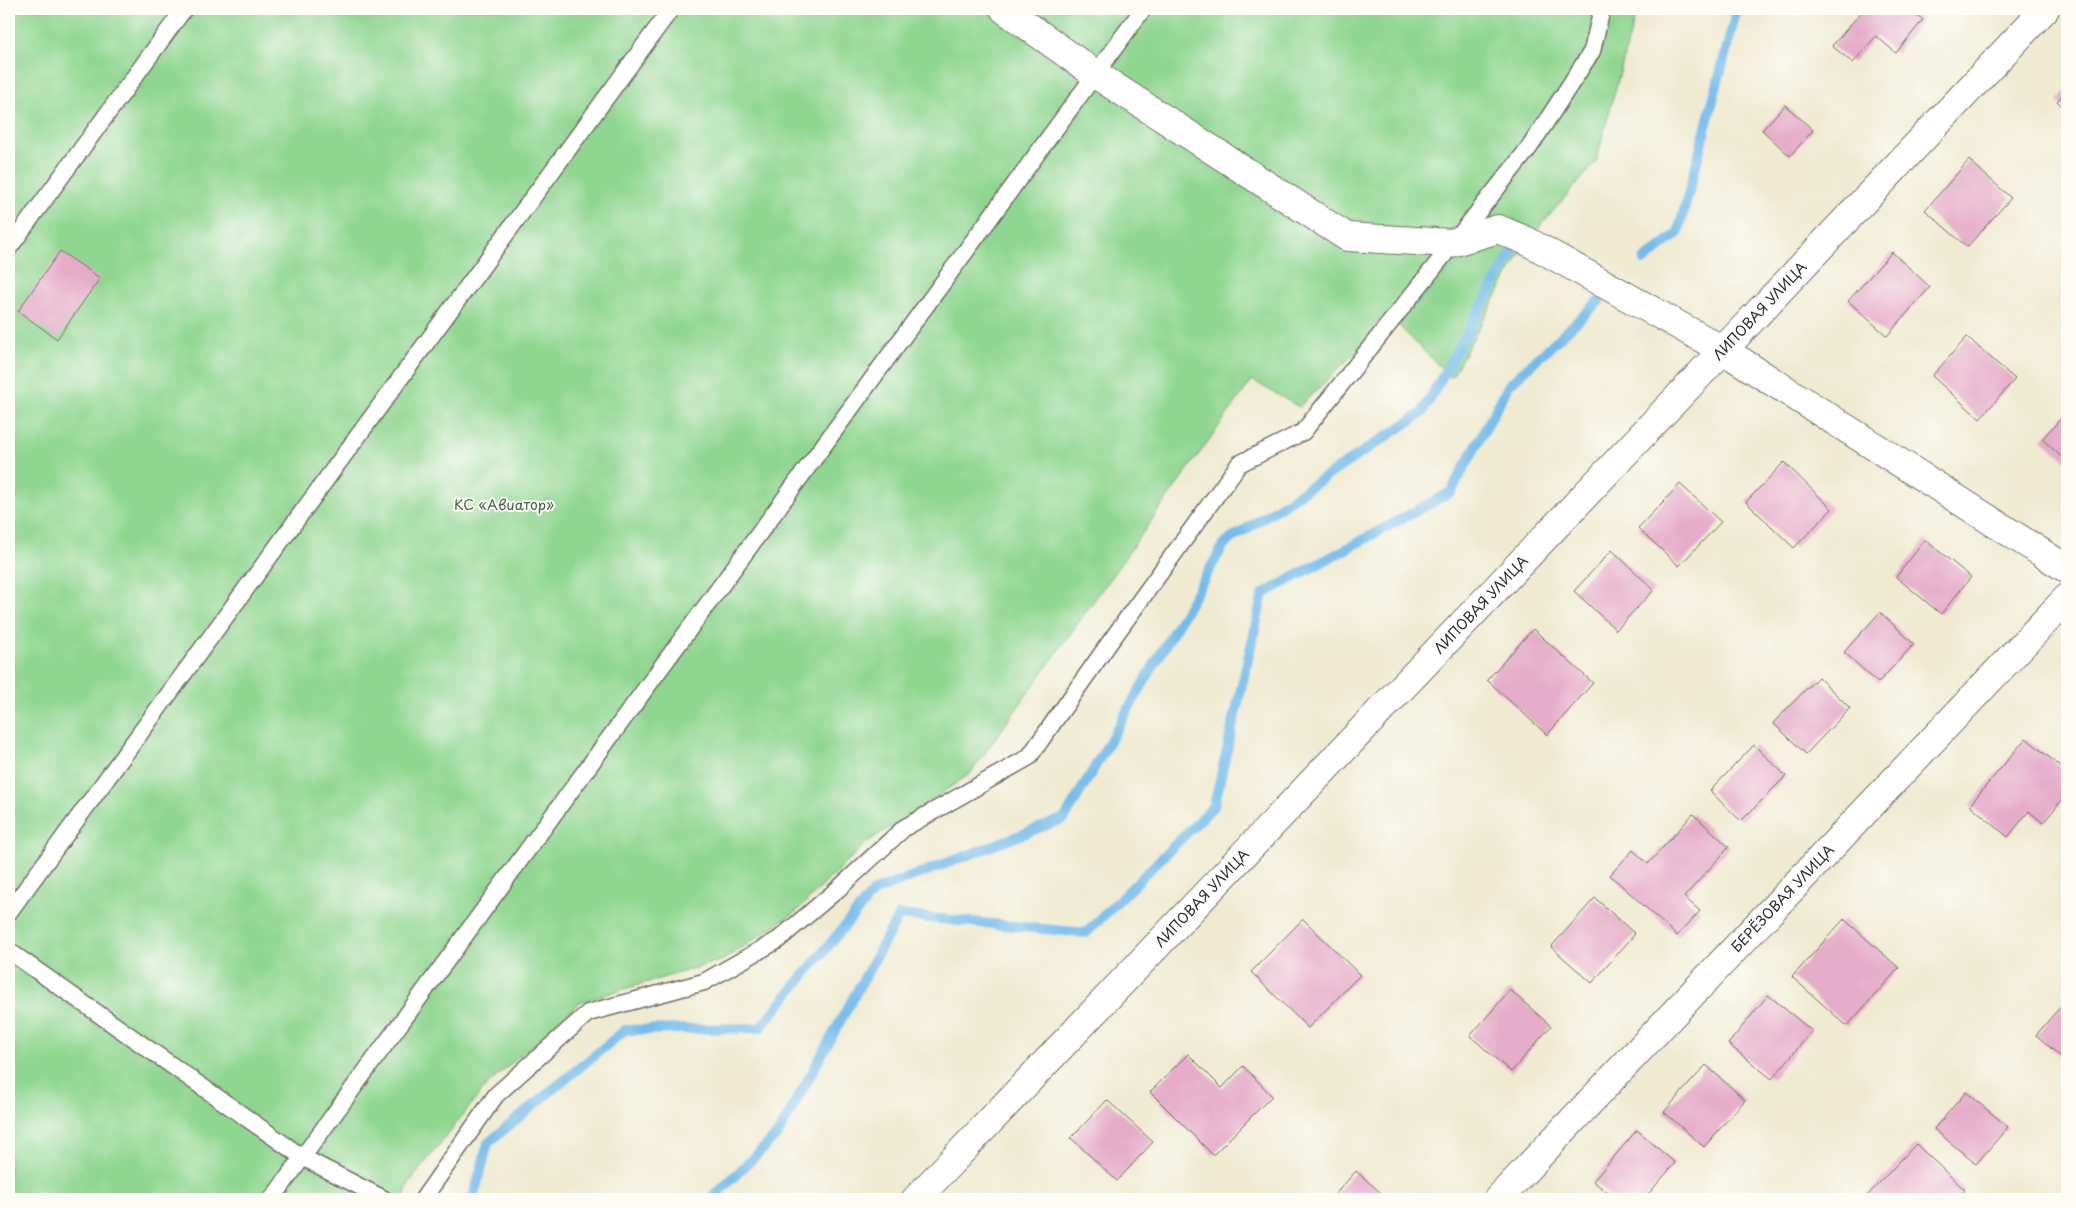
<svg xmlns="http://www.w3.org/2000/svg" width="2076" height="1208" font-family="'Playpen Sans',sans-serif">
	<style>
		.green { fill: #8fd690; stroke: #5d805e }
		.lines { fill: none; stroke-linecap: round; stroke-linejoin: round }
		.stream { stroke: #73bbeb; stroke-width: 10 }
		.building { fill: #e5acc9 }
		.service-casing { stroke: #706e65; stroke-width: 19 }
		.minor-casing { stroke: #706e65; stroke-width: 30 }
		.service { stroke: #fff; stroke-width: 16 }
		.minor { stroke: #fff; stroke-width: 28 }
		.labels { text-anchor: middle; stroke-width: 4; stroke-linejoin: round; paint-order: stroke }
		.street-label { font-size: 14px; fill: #2b2b2b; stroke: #fdfcf7 }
		.park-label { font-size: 14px; fill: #495e49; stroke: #fdfcf7 }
	</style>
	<rect width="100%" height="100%" fill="#fdfcf7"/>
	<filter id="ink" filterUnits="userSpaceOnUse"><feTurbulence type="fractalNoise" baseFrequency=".02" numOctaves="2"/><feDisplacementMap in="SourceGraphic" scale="10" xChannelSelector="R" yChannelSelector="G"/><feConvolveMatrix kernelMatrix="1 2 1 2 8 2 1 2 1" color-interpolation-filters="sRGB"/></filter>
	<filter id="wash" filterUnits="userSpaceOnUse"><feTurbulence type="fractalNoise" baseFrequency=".0096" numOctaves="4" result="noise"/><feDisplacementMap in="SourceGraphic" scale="20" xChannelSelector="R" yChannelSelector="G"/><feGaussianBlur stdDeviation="1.12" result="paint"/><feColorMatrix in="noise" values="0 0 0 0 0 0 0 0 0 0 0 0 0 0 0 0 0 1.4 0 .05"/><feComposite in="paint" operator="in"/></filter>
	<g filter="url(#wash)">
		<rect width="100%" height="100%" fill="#efead0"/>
		<!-- green -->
		<path class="green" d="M9,9H1637L1596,162L1527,241L1451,378L1391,318L1299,407L1252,380L970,774L866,843L797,911L723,960L580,1002L486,1086L409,1183L403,1199H9Z"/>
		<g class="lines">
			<!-- stream -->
			<g class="stream">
				<path d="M1644,260L1678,233L1737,9"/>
				<path d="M473,1199L488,1143L625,1030L760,1028L874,891L1065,818L1225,543L1422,413L1515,247"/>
				<path d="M711,1199L778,1134L899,915L1086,933L1214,806L1263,594L1451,492L1509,385L1599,301"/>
			</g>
		</g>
		<g id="blocks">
			<!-- building -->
			<g class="building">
				<path d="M1864,9H1910L1923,20L1896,53L1876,36L1853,63L1832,46Z"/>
				<path d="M2067,90V111L2057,101Z"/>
				<path d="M1785,105L1813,130L1790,156L1762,130Z"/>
				<path d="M1969,160L2011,198L1967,247L1925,210Z"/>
				<path d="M60,251L100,278L57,339L18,311Z"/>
				<path d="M1892,252L1930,287L1887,336L1848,301Z"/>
				<path d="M1967,337L2015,379L1980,419L1932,376Z"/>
				<path d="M2067,412V462L2042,439Z"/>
				<path d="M1784,462L1832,509L1794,548L1746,502Z"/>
				<path d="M1680,484L1721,522L1679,566L1638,528Z"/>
				<path d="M1925,540L1971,577L1941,614L1896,577Z"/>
				<path d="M1612,550L1654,590L1616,630L1574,591Z"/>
				<path d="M1880,612L1914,644L1878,683L1844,652Z"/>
				<path d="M1533,629L1593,683L1547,735L1487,680Z"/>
				<path d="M1818,677L1850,708L1806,754L1773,723Z"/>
				<path d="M2026,738L2067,772V794L2043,823L2029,811L2008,837L1970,805Z"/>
				<path d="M1754,745L1786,776L1741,821L1710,791Z"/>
				<path d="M1693,814L1729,847L1684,897L1700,911L1677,936L1610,875L1633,850L1648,864Z"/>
				<path d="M1595,898L1635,934L1592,983L1551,947Z"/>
				<path d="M1303,919L1360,975L1308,1028L1251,972Z"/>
				<path d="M1844,919L1899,968L1847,1026L1792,977Z"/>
				<path d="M1510,990L1551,1026L1511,1072L1470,1036Z"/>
				<path d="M1768,995L1812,1031L1772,1079L1728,1044Z"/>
				<path d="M2067,999V1062L2036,1035Z"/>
				<path d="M1188,1054L1222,1088L1243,1066L1272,1096L1213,1155L1150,1092Z"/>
				<path d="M1706,1065L1745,1100L1704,1147L1664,1112Z"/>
				<path d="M1966,1092L2008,1127L1976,1164L1934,1129Z"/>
				<path d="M1107,1100L1153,1142L1117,1181L1071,1138Z"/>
				<path d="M1637,1130L1675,1163L1644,1199H1615L1593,1181Z"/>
				<path d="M1916,1144L1965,1190L1957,1199H1864Z"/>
				<path d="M1356,1171L1388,1199H1331Z"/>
			</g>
		</g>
	</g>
	<g filter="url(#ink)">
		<use href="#blocks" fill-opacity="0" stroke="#706e65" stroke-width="1"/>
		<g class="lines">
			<!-- service casing -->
			<g class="service-casing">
				<g id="service">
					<path d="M9,248L184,9"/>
					<path d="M9,912L671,9"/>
					<path d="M9,951L302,1157L384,1199"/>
					<path d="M272,1199L1143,9"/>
					<path d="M423,1199L496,1095L588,1013L704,982L778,940L838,889L904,828L1029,757L1110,642L1239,464L1303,432L1529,148L1592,51L1602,9"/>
				</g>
			</g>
			<!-- minor casing -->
			<g class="minor-casing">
				<g id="minor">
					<path d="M1004,9L1095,74L1347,237L1451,243L1498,229L1527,241L1723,350L2067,569"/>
					<path id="s1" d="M916,1199L1723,350L2045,9"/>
					<path id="s2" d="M1498,1199L2067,598"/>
				</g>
			</g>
			<!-- service -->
			<use href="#service" class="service"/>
			<!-- minor -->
			<use href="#minor" class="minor"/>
		</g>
	</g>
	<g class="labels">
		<!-- street labels -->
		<g class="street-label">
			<text dy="5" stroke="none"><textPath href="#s1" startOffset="1225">ЛИПОВАЯ УЛИЦА</textPath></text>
			<text dy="5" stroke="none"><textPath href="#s1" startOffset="820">ЛИПОВАЯ УЛИЦА</textPath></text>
			<text dy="5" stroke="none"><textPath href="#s1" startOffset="415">ЛИПОВАЯ УЛИЦА</textPath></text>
			<text dy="5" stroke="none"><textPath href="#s2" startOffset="414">БЕРЁЗОВАЯ УЛИЦА</textPath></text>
		</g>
		<!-- park labels -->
		<g class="park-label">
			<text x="504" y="510">КС «Авиатор»</text>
		</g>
	</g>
	<!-- margin -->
	<rect width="2076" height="1208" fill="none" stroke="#fdfcf7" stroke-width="30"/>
</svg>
